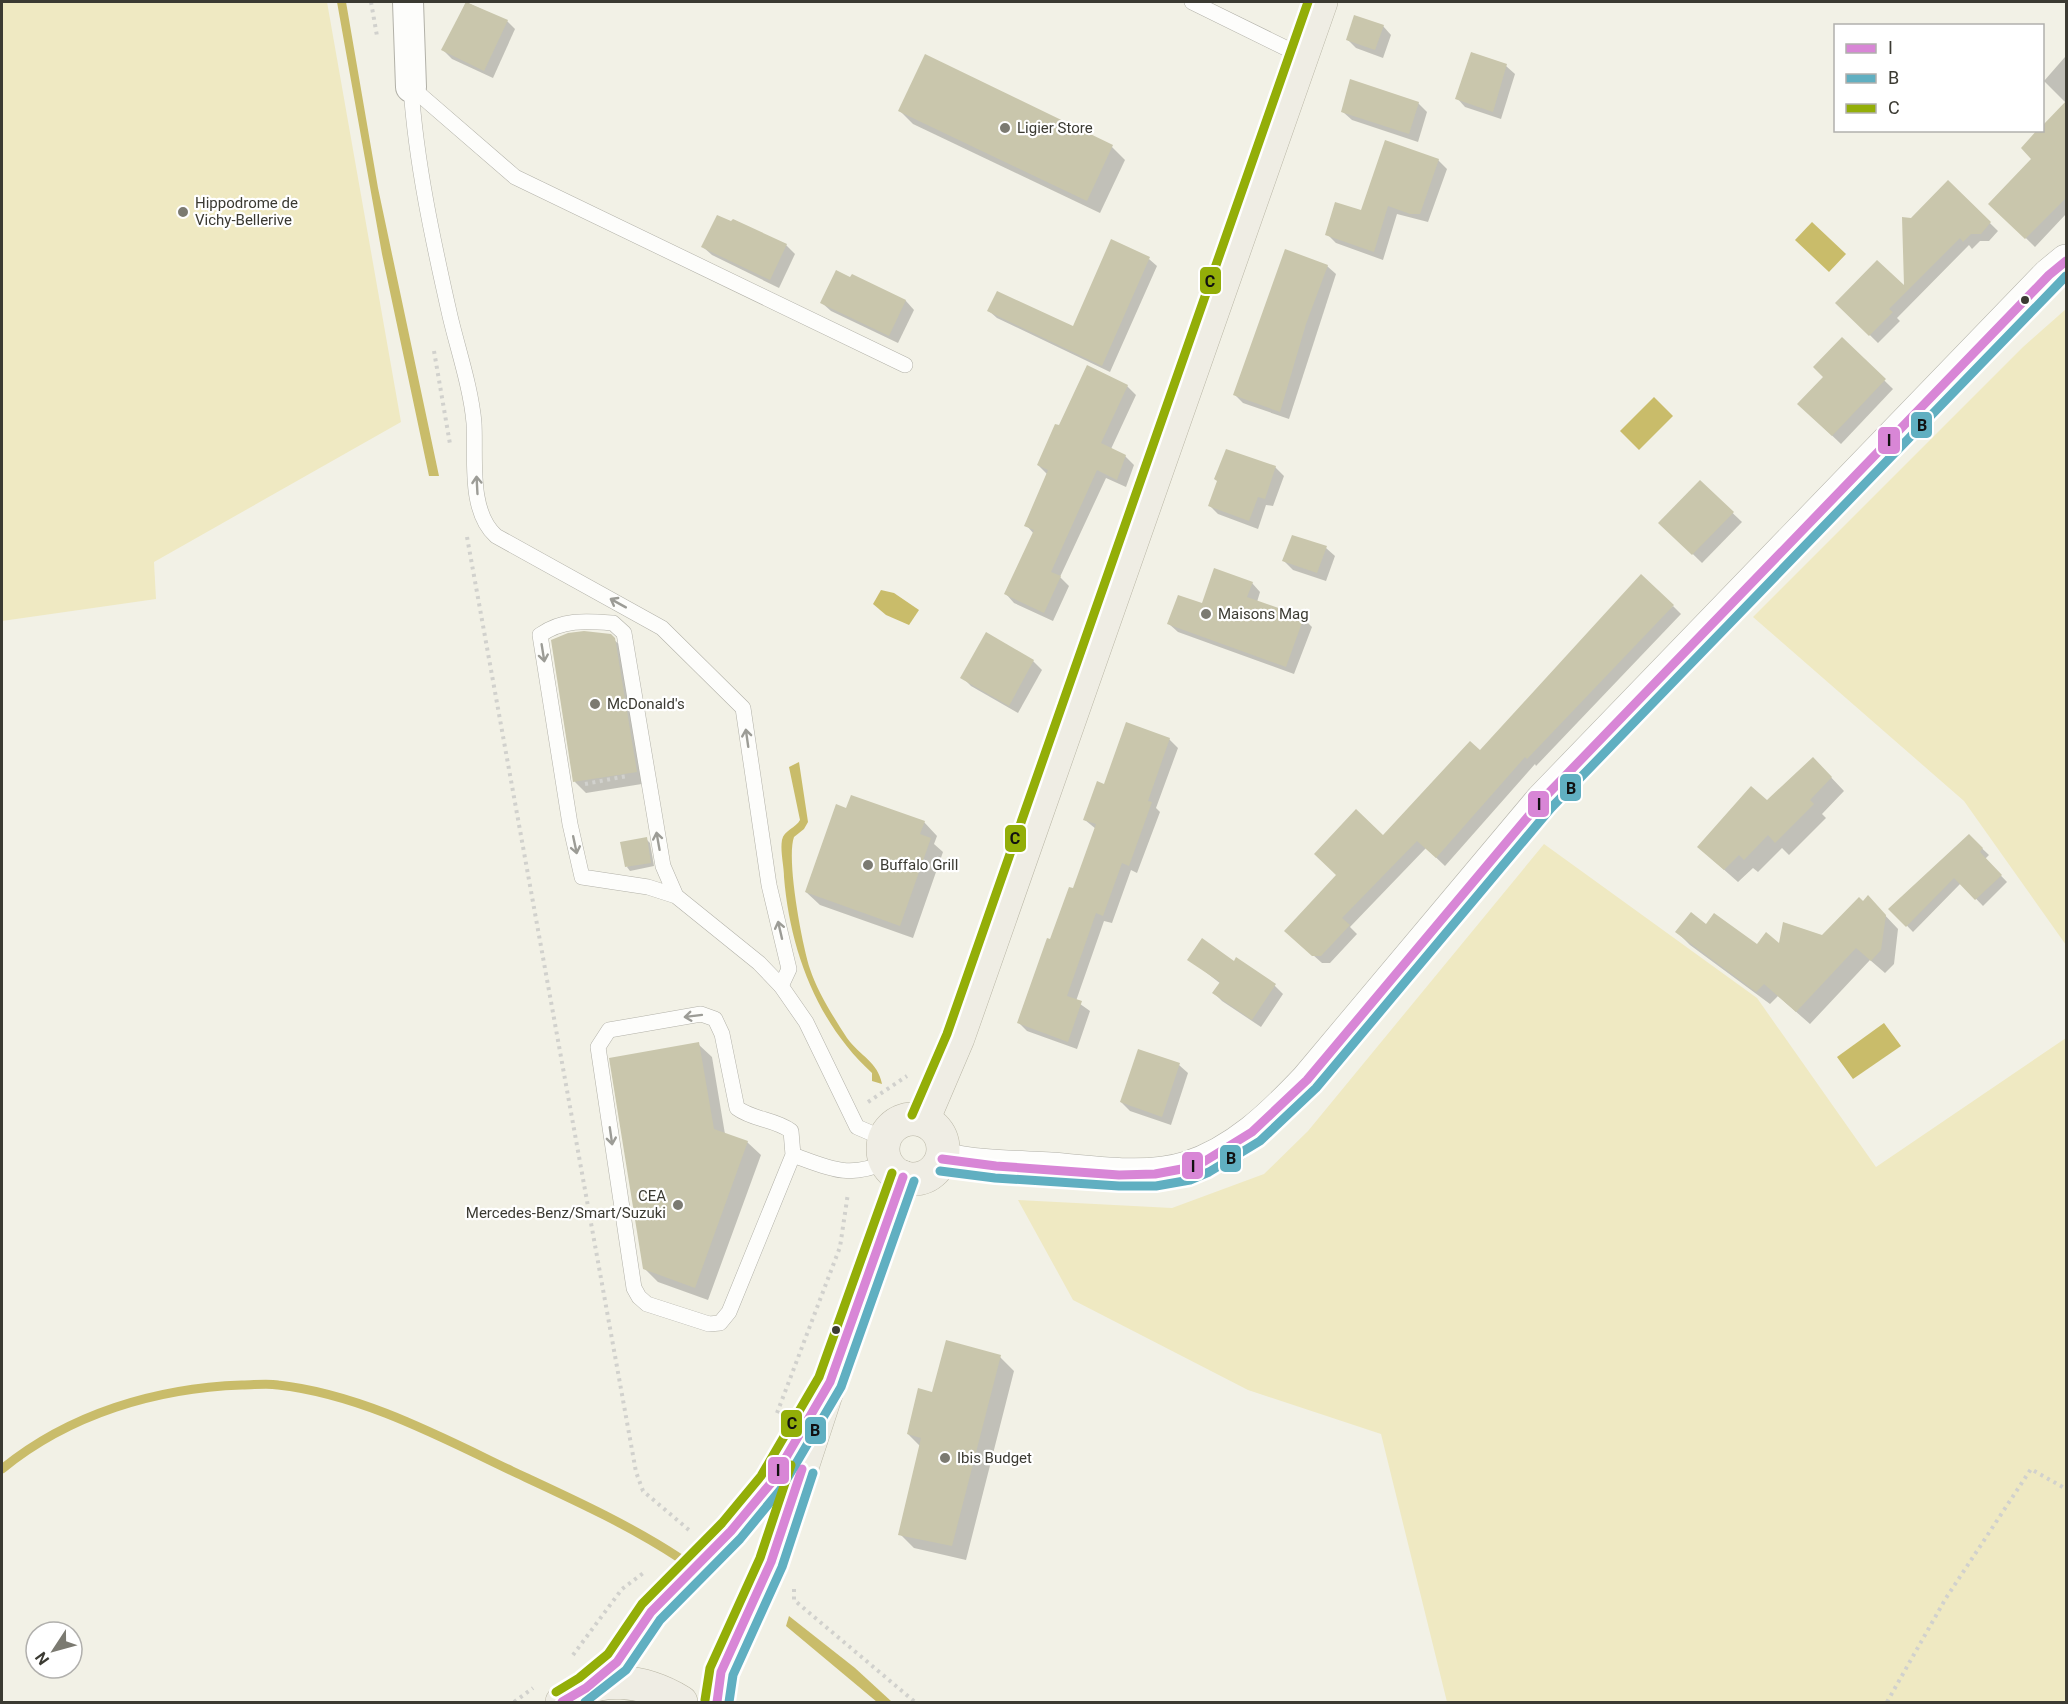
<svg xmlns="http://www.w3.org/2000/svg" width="2068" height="1704" font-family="Roboto,sans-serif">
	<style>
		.green { fill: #efe9c2 }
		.water { fill: #c9bc6a }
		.shadow { fill: #0003 }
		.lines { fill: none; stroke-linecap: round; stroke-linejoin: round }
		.stream { stroke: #c9bc6a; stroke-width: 9 }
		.building { fill: #c9c6ac }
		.service-casing { stroke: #b2b1a8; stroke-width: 16 }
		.minor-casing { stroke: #b2b1a8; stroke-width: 32 }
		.tertiary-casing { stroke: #b2b1a8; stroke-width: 34 }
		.primary-casing { stroke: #b9b6a5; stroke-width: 34 }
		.path { stroke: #d1d1cd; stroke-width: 4; stroke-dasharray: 3 4.5; stroke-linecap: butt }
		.service { stroke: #fdfdfb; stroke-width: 15 }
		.minor { stroke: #fdfdfb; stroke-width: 30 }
		.tertiary { stroke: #fdfdfb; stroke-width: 33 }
		.primary { stroke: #efede4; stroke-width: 33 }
		.bus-1-casing { stroke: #fff; stroke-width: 14 }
		.bus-2-casing { stroke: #fff; stroke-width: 14 }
		.bus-3-casing { stroke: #fff; stroke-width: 14 }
		.bus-1 { stroke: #d886d6; stroke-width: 9 }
		.bus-2 { stroke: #60afc1; stroke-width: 9 }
		.bus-3 { stroke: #93ae08; stroke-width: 9 }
		.oneway { stroke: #9c9c96 }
		.poi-dot { fill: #7b7a71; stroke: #fff; stroke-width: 2 }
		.bus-dot { fill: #3b3a32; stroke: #fff; stroke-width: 2 }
		.labels { text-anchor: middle; stroke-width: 4.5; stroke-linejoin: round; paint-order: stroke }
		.poi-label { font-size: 15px; fill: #3b3a32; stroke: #fff; text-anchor: start }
		.line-badge { stroke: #fff; stroke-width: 2 }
		.pale-badge-label { font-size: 16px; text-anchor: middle; font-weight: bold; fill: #111 }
	</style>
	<rect width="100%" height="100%" fill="#f2f1e6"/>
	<!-- green -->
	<g class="green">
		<path d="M2,2H327L401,422L154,562L156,599L2,621Z"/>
		<path d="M2066,309V945L1964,801L1753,617L2023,347Z"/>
		<path d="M1544,844L1757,998L1876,1167L2066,1038V1702H1447L1381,1434L1248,1390L1073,1300L1018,1200L1172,1208L1264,1174L1308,1131Z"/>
	</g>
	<!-- water -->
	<g class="water">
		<path d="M337,2H346L378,188L439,476H429L382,254Z"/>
		<path d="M1812,222L1846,254L1829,272L1795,240Z"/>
		<path d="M1654,397L1673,416L1639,450L1620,431Z"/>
		<path d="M881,590L894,593L919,610L909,625L886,615L873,604Z"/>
		<path d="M799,762L808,822L804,829L794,837C786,859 802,944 810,969C817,991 834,1018 847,1038C860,1056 878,1062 882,1084L872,1081V1073C817,1023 790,950 784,877C784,866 780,851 782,840C784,830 796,828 800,820L789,767Z"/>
		<path d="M1884,1023L1901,1046L1853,1079L1837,1057Z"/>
		<path d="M789,1616L855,1668L892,1702H877L786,1626Z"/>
	</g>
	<!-- shadow -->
	<g class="shadow">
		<path d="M466,2L507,21L515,29L493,78L452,59L443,50Z"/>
		<path d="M1383,26L1391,35L1383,58L1356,48L1347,39Z"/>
		<path d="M2065,57L2066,59V214L2035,247L1991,204L2033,159L2042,127L2066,103L2044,81Z"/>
		<path d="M1506,66L1515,74L1501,119L1465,107L1457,98Z"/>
		<path d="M1418,103L1427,112L1418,142L1352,120L1343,112Z"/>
		<path d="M899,110L1112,147L1125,160L1100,213L913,124Z"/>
		<path d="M1438,160L1447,169L1428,222L1397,214L1383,260L1336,243L1327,234Z"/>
		<path d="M1948,182L1998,231L1989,241H1980L1972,249L1969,245L1897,318L1900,321L1878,343L1837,303L1905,289L1912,219Z"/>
		<path d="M734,220L786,245L795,254L779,288L712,255L703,247Z"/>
		<path d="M1149,259L1157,266L1110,372L997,318L989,311L1074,328Z"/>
		<path d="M1327,266L1336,274L1289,419L1243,403L1235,395Z"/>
		<path d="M853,276L906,301L914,310L898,343L831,311L822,303Z"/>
		<path d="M1842,339L1893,389L1841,444L1807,412Z"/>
		<path d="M1127,386L1136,395L1111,449L1125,456L1134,465L1126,487L1106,478L1060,577L1069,586L1053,621L1014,603L1006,594L1034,534L1026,525L1047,474L1038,465L1060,427Z"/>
		<path d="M1275,467L1284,476L1273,506L1266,505L1258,529L1218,514L1210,506Z"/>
		<path d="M1700,482L1742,522L1702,563L1660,522Z"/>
		<path d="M1326,548L1335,556L1326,581L1293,570L1284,561Z"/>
		<path d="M1252,583L1260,592L1257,602L1303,618L1312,627L1294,674L1178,632L1169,624Z"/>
		<path d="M1673,606L1681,614L1536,766L1535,764L1445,866L1426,848L1350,927L1357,934L1330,963H1322L1295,939L1383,837L1480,753Z"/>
		<path d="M610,636L626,651L648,783L586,793L575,782Z"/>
		<path d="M1033,661L1042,670L1018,713L971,686L962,677Z"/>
		<path d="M1169,739L1178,748L1156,808L1160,812L1137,873L1131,870L1112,923L1104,921L1076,1001L1090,1011L1077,1049L1027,1031L1019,1023L1051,941L1074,890L1096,829L1085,820L1105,786Z"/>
		<path d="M1826,772L1844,791L1822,814L1826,818L1789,855L1782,848L1758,872L1753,868L1738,882L1713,860Z"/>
		<path d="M847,810L924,822L937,836L934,844L943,852L913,938L820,905L806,892Z"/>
		<path d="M1969,836L1989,855L1985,859L2007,882L1983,906L1961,883L1913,932L1891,909Z"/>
		<path d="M646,839L650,843L654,866L630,871L627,867Z"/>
		<path d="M1881,911L1898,929L1894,964L1885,973L1870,960L1810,1024L1778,996L1770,1004L1690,945L1677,932L1706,926L1757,946H1780L1822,936Z"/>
		<path d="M1189,959L1234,963L1275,986L1283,994L1261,1027L1222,1001L1214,993L1221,984Z"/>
		<path d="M698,1044L712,1057L725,1134L747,1142L761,1155L708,1300L658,1282L644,1268Z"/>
		<path d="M1139,1051L1179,1065L1188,1073L1171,1125L1130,1111L1121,1102Z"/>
		<path d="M1000,1357L1014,1371L966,1560L914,1548L900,1534L920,1446L908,1434L933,1394Z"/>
	</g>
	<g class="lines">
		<!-- stream -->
		<path class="stream" d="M2,1469C69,1414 156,1388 242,1385C254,1385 267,1383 278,1385C360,1394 439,1436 512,1471C570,1498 628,1524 681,1559"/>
	</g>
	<!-- building -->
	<g class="building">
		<path d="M466,2L508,20L484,71L441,50Z"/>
		<path d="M1354,15L1384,25L1375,50L1346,40Z"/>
		<path d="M1471,52L1507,64L1493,112L1455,99Z"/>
		<path d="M925,54L1113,145L1087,201L898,111Z"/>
		<path d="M1350,79L1419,102L1409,134L1341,112Z"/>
		<path d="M2067,100V197L2025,239L1988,204L2031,159L2021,148L2037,130H2043V125Z"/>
		<path d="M1385,140L1439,159L1420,214H1410L1388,206L1374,252L1325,235L1335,202L1361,210Z"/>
		<path d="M1948,180L1991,222L1981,234H1971L1963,242L1960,238L1889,309L1893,312L1869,336L1835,303L1877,260L1904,285L1902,217L1911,218Z"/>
		<path d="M717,215L731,221L733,219L787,244L770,280L701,247Z"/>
		<path d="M1111,239L1150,257L1102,366L987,311L997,291L1073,326Z"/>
		<path d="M1285,249L1328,265L1306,324L1280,412L1233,395Z"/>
		<path d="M836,270L850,277L852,274L906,300L889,336L820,303Z"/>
		<path d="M1842,337L1886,379L1832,436L1797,404L1823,377L1813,367Z"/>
		<path d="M1087,365L1128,385L1101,443L1126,455L1117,480L1097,470L1051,572L1061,576L1044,613L1004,594L1034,530L1024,526L1048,470L1037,465L1055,424L1059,425Z"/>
		<path d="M1226,449L1276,466L1265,499L1258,497L1249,521L1208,506L1217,481L1214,479Z"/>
		<path d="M1700,480L1734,512L1692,555L1658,523Z"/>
		<path d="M1292,535L1327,546L1317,573L1282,561Z"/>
		<path d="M1214,568L1253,582L1247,597L1304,617L1286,667L1167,624L1178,595L1202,603Z"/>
		<path d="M1641,574L1674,605L1527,759L1525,757L1436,858L1417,841L1342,918L1350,925L1321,956H1312L1284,931L1336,875L1314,854L1356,809L1383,835L1470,741L1480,750Z"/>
		<path d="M584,631L611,634L615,638L637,772L573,782L551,640L568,633Z"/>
		<path d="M986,632L1034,660L1009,706L960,678Z"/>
		<path d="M1126,722L1170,738L1148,801L1152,802L1129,866L1122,863L1103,916L1096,913L1067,996L1082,1001L1068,1042L1017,1023L1047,938L1050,939L1069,887L1073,888L1096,824L1083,820L1097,781L1104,784Z"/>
		<path d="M1813,757L1832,777L1810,800L1814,804L1775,843L1768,835L1744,860L1739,855L1724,870L1697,847L1751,786L1767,800Z"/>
		<path d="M851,795L925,821L920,834L931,838L900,926L805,892L836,804L846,808Z"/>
		<path d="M1969,834L1983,848L1980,852L2002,875L1975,900L1954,878L1906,927L1888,909Z"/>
		<path d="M647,837L651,863L625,867L620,842Z"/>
		<path d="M1868,895L1886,915L1881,950L1871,961L1856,948L1796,1012L1764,984L1756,992L1675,932L1691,912L1706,924L1714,913L1757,944L1766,932L1779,943L1783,922L1822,935L1859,897L1863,901Z"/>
		<path d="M1202,938L1234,961L1236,957L1276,984L1252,1020L1212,993L1220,982L1187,960Z"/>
		<path d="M699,1042L714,1129L748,1141L695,1288L643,1269L609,1058Z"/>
		<path d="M1138,1049L1180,1063L1162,1117L1120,1102Z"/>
		<path d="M946,1340L1001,1355L952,1546L898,1535L921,1438L907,1434L918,1388L932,1392Z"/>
	</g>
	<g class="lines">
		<!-- service casing -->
		<g class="service-casing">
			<g id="service">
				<path d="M1192,2L1302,56"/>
				<path d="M411,87C416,163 433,241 450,316C458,350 471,388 474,423C476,457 468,511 496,536L662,628L743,708L769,885L789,969L781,986"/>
				<path d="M411,87L515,177L905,365"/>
				<path d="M676,896L663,866L624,633L613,623C586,621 563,619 540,635L570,824L582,877L648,887L676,896L759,963L781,986L806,1022L857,1127L885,1139"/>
				<path d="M793,1155L791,1131C775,1119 753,1120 737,1108L722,1034L715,1019L701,1014L609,1030L598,1047L634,1288L639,1297L647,1304L709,1324L720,1323L729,1312L793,1155C829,1168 848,1179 886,1162"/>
			</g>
		</g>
		<!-- minor casing -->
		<g class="minor-casing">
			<path id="minor" d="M408,2L411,87"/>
		</g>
		<!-- tertiary casing -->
		<g class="tertiary-casing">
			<path id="tertiary" d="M942,1159C977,1167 1015,1167 1051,1169C1092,1172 1147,1181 1187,1168C1236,1152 1272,1117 1307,1080L1542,800L2049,275L2066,261"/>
		</g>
		<!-- primary casing -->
		<g class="primary-casing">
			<g id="primary">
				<circle cx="913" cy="1149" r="30"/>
				<path d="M923,1120L958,1038L1321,2"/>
				<path d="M586,1688L617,1662L651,1612L731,1531L771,1483L797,1438"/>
				<path d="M562,1702C597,1672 645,1680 681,1702"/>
				<path d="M717,1702L721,1672L771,1562L830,1382L903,1177"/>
			</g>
		</g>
		<!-- path -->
		<g class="path">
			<path d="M371,2L377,36"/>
			<path d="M434,351L450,444"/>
			<path d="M467,537L636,1472L643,1491L689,1530"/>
			<path d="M585,784L627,776"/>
			<path d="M868,1102L907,1076"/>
			<path d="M777,1413L840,1247L848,1193"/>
			<path d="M794,1589V1600L915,1702"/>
			<path d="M573,1655L622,1589L646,1571"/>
			<path d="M514,1702L533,1688"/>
			<path d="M1887,1702L1946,1598L2031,1469L2066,1489"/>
		</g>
		<!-- service -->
		<use href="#service" class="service"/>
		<!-- minor -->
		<use href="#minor" class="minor"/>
		<!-- tertiary -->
		<use href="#tertiary" class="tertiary"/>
		<!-- primary -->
		<use href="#primary" class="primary"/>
		<!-- bus-1 casing -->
		<g class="bus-1-casing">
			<g id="bus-1">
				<path d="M942,1159L996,1166L1119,1175L1155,1174L1187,1168L1205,1161L1252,1132L1307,1080L1542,800L2049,275L2066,261"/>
				<path d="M562,1702L586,1688L617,1662L651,1612L731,1531L771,1483L830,1382L903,1177"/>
				<path d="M717,1702L721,1672L771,1562L802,1469"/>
			</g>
		</g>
		<!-- bus-2 casing -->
		<g class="bus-2-casing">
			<g id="bus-2">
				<path d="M940,1171L995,1178L1119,1186H1156L1190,1180L1209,1172L1260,1141L1316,1088L1551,808L2066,276"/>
				<path d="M585,1702L626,1670L660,1620L740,1539L781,1489L841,1387L914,1181"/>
				<path d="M729,1702L733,1675L782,1567L813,1473"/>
			</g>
		</g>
		<!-- bus-3 casing -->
		<g class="bus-3-casing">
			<g id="bus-3">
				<path d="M912,1115L947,1034L1308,2"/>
				<path d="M556,1692L579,1678L608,1654L642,1604L722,1523L761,1476L819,1377L892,1173"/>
				<path d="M705,1700L710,1668L760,1558L791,1465"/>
			</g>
		</g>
		<!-- bus-1 -->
		<use href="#bus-1" class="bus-1"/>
		<!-- bus-2 -->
		<use href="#bus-2" class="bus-2"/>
		<!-- bus-3 -->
		<use href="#bus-3" class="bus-3"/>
	</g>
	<!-- one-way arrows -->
	<defs><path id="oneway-shaft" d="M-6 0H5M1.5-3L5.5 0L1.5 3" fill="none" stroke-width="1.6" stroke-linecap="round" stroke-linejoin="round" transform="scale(1.5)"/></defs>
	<g class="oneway">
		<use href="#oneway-shaft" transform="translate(477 485) rotate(-93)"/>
		<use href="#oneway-shaft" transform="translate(618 603) rotate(-151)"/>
		<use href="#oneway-shaft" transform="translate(543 653) rotate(81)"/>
		<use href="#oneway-shaft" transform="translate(747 738) rotate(-98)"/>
		<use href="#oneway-shaft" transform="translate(658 841) rotate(-100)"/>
		<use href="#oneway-shaft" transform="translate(575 845) rotate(78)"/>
		<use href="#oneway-shaft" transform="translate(780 930) rotate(-103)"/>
		<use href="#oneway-shaft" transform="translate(693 1016) rotate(173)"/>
		<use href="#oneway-shaft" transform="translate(611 1136) rotate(82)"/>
	</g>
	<!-- markers -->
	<g class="poi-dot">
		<circle cx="1005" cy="128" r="6"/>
		<circle cx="183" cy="212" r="6"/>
		<circle cx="1206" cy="614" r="6"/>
		<circle cx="595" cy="704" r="6"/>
		<circle cx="868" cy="865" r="6"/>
		<circle cx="678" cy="1205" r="6"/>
		<circle cx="945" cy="1458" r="6"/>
	</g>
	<g class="bus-dot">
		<circle cx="2025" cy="300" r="5"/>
		<circle cx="836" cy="1330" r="5"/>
	</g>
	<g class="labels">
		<!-- poi labels -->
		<g class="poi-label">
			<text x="1017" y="133">Ligier Store</text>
			<text x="195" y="208">Hippodrome de<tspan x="195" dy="17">Vichy-Bellerive</tspan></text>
			<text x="1218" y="619">Maisons Mag</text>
			<text x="607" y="709">McDonald's</text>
			<text x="880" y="870">Buffalo Grill</text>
			<text x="666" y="1201" text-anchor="end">CEA<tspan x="666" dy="17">Mercedes-Benz/Smart/Suzuki</tspan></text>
			<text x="957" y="1463">Ibis Budget</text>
		</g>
	</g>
	<g class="line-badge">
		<rect x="1199" y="266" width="23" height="29" rx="6" fill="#93ae08"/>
		<rect x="1910" y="411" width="23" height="28" rx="6" fill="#60afc1"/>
		<rect x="1877" y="426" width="24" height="29" rx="6" fill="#d886d6"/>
		<rect x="1559" y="773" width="23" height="29" rx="6" fill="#60afc1"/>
		<rect x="1527" y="790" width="23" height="28" rx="6" fill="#d886d6"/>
		<rect x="1004" y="824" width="23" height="29" rx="6" fill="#93ae08"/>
		<rect x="1219" y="1144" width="23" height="29" rx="6" fill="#60afc1"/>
		<rect x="1181" y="1151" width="23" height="29" rx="6" fill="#d886d6"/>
		<rect x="780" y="1409" width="23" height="29" rx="6" fill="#93ae08"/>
		<rect x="804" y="1416" width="23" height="29" rx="6" fill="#60afc1"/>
		<rect x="767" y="1456" width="23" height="29" rx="6" fill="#d886d6"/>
	</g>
	<g class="pale-badge-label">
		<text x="1210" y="287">C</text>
		<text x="1922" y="431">B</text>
		<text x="1889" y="446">I</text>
		<text x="1571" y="794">B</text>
		<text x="1539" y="810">I</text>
		<text x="1015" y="844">C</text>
		<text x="1231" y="1164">B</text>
		<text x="1193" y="1172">I</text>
		<text x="792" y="1429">C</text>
		<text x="815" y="1436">B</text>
		<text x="778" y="1476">I</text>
	</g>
	<!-- border -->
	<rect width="2068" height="1704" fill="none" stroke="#3b3a32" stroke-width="6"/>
	<!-- legend -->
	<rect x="1834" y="24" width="210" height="108" fill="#ffffff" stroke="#b1b0ad" stroke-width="1.5"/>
	<rect x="1846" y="44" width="30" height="9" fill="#d886d6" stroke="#b1b0ad" stroke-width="1.5"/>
	<text x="1888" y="54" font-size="18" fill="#3b3a32">I</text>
	<rect x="1846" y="74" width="30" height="9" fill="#60afc1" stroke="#b1b0ad" stroke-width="1.5"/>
	<text x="1888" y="84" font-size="18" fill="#3b3a32">B</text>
	<rect x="1846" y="104" width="30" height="9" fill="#93ae08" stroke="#b1b0ad" stroke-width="1.5"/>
	<text x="1888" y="114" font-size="18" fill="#3b3a32">C</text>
	<!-- north arrow -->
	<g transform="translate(54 1650) rotate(234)"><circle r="28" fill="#ffffff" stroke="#b1b0ad" stroke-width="1.5"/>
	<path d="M0-4.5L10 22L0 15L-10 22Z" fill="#7b7a71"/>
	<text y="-9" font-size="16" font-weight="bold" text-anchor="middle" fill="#3b3a32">N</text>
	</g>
</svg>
